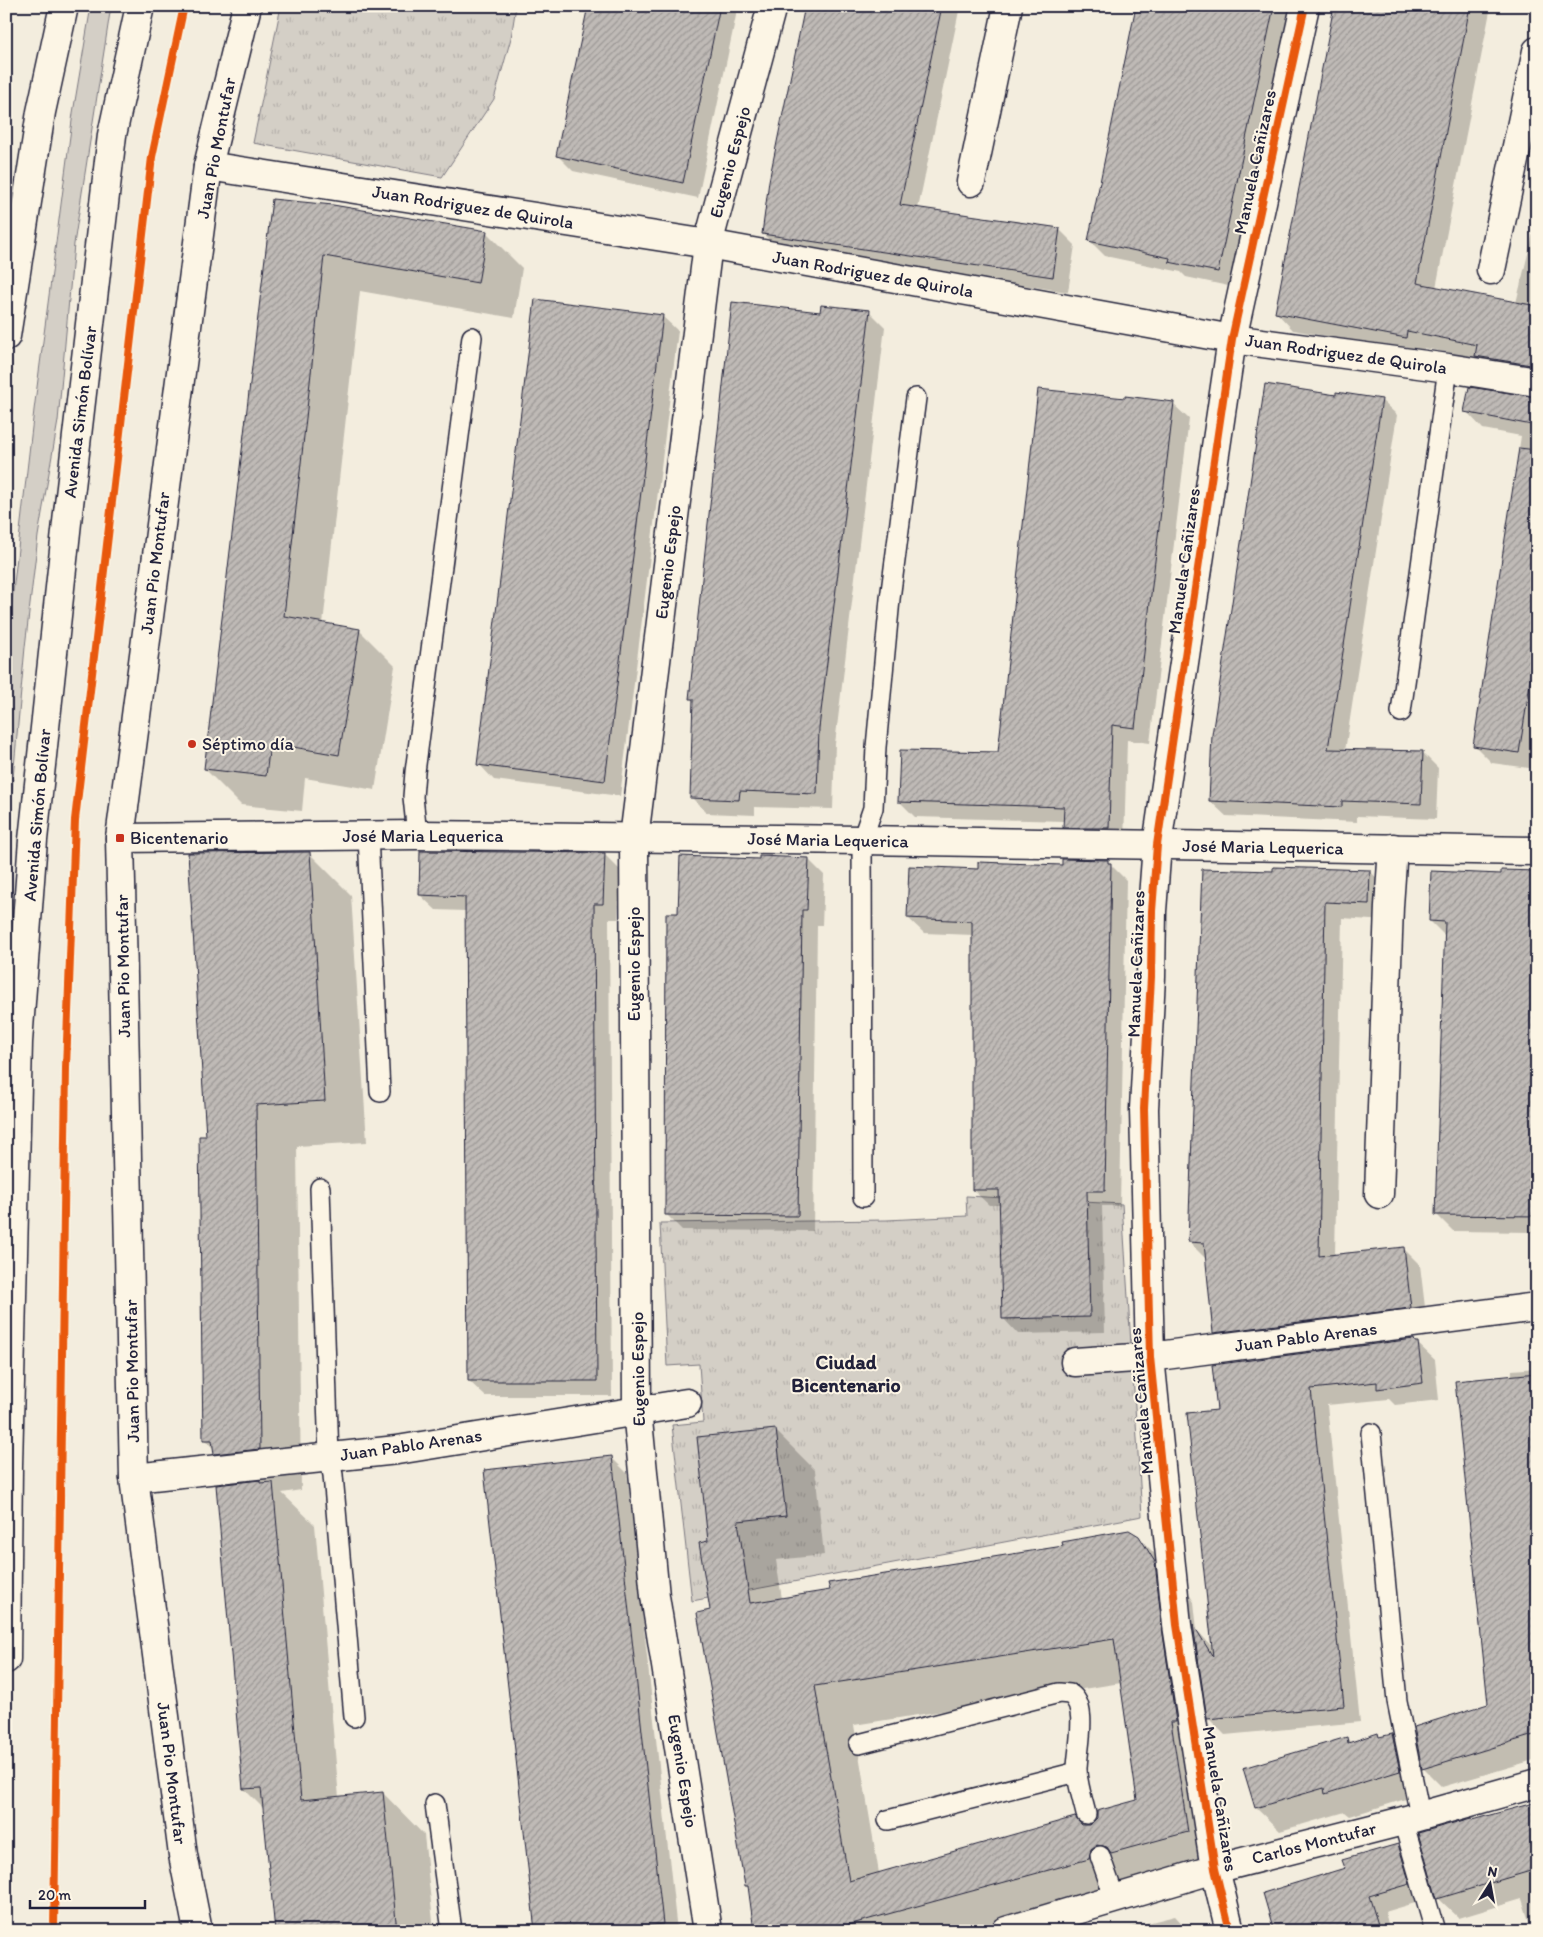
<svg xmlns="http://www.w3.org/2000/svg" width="1543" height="1937" font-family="Itim,sans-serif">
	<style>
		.grass { fill: #d4cfc6; stroke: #7b7880 }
		.park { fill: url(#park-tufts); stroke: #7b7880 }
		.shadow { fill: #0003; fill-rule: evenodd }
		.building { fill: url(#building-hatch); stroke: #22223b; fill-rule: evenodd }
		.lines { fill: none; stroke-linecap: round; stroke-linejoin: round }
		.service-casing { stroke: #22223b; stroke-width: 22 }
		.minor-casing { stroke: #22223b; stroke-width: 31 }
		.trunk-casing { stroke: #22223b; stroke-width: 31 }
		.service { stroke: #fcf5e5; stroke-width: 19 }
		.minor { stroke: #fcf5e5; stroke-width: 28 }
		.trunk { stroke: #fcf5e5; stroke-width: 28 }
		.cycleway-casing { stroke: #fcf5e5; stroke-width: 11 }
		.cycleway { stroke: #e8590c; stroke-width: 8 }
		.poi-dot { fill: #c8321e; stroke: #fcf5e5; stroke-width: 2 }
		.labels { text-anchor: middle; stroke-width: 4; stroke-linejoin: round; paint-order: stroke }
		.street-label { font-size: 18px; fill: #22223b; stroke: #fcf5e5 }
		.poi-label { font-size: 18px; fill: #22223b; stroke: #fcf5e5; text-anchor: start }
		.quarter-label { font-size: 20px; font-weight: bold; fill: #22223b; stroke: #fcf5e5 }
	</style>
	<defs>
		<pattern id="park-tufts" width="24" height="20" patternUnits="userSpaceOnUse" patternTransform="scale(1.25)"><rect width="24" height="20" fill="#d4cfc6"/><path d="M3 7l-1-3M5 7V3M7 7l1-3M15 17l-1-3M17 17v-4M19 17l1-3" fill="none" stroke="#b6b1ab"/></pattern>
		<pattern id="building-hatch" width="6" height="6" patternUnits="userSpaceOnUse" patternTransform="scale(1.25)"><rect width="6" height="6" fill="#bfbab6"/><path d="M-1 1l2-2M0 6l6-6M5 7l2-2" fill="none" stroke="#9b9795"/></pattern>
	</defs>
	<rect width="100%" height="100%" fill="#f3edde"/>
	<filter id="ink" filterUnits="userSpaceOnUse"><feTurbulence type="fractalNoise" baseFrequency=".02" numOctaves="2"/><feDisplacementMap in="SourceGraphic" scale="10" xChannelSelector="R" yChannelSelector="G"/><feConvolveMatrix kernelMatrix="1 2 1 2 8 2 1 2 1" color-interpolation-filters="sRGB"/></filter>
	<g filter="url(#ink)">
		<!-- grass -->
		<path class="grass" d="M91,6H111L74,244L58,421L38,536L25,647L6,855L7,644L34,410L73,113Z"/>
		<!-- park -->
		<g class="park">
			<path d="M281,6H516L511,38L494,99L442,177L253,143Z"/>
			<path d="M966,1196L1122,1204L1142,1516L692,1601L672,1425L703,1422L699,1364L667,1366L660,1223L887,1220L967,1216Z"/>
		</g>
		<!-- shadow -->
		<g class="shadow">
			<path d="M589,6H738L698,198L573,171L558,156Z"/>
			<path d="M807,6H960L918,209L1059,229L1075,245L1068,292L779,249L763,234Z"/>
			<path d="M1136,6H1292L1233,287L1186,277L1181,272L1105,256L1089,240Z"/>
			<path d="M1335,6H1491L1436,288L1516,303L1534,229H1537V380L1494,373L1479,359L1424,348L1423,354L1293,330L1276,312Z"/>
			<path d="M273,201L487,233L522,268L514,318L360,291L323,624L359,630L395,666L375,790L305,778L302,811L241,805L205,769Z"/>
			<path d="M869,311L885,327L835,744L833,809L755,807V815L707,813L691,797L694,702L690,698L821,314Z"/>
			<path d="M662,316L678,331L620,796L494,780L479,764Z"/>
			<path d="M1337,396L1381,400L1397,415L1345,751L1423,753L1438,768L1436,819L1357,816V822L1226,816L1210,801Z"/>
			<path d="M1537,398V767L1536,769L1492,763L1474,745L1521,436L1483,429L1466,411Z"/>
			<path d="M1173,404L1189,419L1150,743L1127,740L1124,843H1080L1064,827V821L915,817L900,802L999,754Z"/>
			<path d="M309,853L351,895L367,1142L297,1146L301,1490L282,1493L315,1525L339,1798L383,1793L424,1835L434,1931H276L264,1809L244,1789L245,1483L215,1453V1450L204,1439L207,1137Z"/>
			<path d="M604,854L620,870L618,919H609L612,1396H485L469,1381L466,911L436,910L420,895Z"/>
			<path d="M808,859L824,875L822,925H817L813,1231L682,1230L666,1214L679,914L760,860Z"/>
			<path d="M1107,861L1126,880L1120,1206H1102L1105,1332L1018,1334L1003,1318L1000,1205H989L973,1190V935L924,933L908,918L979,870L1063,867Z"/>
			<path d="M1370,871L1386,888L1385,921L1342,918L1335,1255L1403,1248L1420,1265L1427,1324L1230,1349L1214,1333L1206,1259L1189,1242L1274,873Z"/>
			<path d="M1537,872V1232L1453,1231L1436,1214L1446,937L1430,921L1502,875Z"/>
			<path d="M1414,1340L1435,1360L1439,1400L1395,1405L1389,1399L1327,1405L1360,1722L1225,1735L1208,1718L1215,1761H1210L1227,1871L1009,1931H755L749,1889L746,1886L712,1611L710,1542L775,1430L815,1470L824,1555L776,1560L782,1599L1138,1537L1178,1577L1194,1602L1197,1630L1213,1648L1218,1411ZM1121,1683L1138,1800L1090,1826H1082L879,1873L854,1725Z"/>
			<path d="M1537,1368V1759L1442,1787L1423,1768L1490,1705L1512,1370Z"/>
			<path d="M612,1458L627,1473L677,1931H536Z"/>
			<path d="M1378,1735L1381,1738L1392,1735L1415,1758L1422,1794L1350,1816L1345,1812L1280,1831L1256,1808L1245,1769L1347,1738L1351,1743Z"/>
			<path d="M1537,1803V1931H1532L1522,1899L1459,1918L1438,1898L1473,1822Z"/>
			<path d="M1398,1845L1414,1861L1425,1900L1385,1912L1390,1931H1276L1346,1869Z"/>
			<path d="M1175,1916L1189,1931H1124V1929Z"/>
		</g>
		<!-- building -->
		<g class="building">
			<path d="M588,6H720L683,183L556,156Z"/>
			<path d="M805,6H942L900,205L1060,228L1053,277L762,234L769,181Z"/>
			<path d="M1136,6H1274L1218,272L1169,262L1170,258L1088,241Z"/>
			<path d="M1334,6H1470L1417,283L1537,306V366L1475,356L1477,345L1407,331L1406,338L1275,313Z"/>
			<path d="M272,199L333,205L487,231L478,283L324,256L284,616L360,629L339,755L270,743L266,776L204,769Z"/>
			<path d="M535,299L663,315L605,781L477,765Z"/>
			<path d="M732,302L820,312L821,305L870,310L819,728L817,794L740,791L739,800L690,798L693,699H689Z"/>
			<path d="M1265,384L1336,395V392L1382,399L1328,749L1423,751L1421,804L1342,801V807L1209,801L1212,735Z"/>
			<path d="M1469,387L1537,397V426L1464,412Z"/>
			<path d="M1038,389L1125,398V396L1174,402L1135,728L1112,725L1109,828H1063L1064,807L898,802L900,750L998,752Z"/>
			<path d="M1519,448L1537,450V639L1519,753L1473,746Z"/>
			<path d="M420,851L605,853L603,904H594L597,1381H468L465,897L419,895Z"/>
			<path d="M310,852L325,1101L256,1105L260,1449L214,1454L212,1440H203L199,1136H206L188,853Z"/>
			<path d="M680,856L759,859V856L809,858L807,910H802L798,1216L665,1215L666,913H678Z"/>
			<path d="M1062,859L1108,860V863H1111L1105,1191H1087L1090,1317L1002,1319L999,1190H972V921L907,918L909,866L978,869V862L1062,865Z"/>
			<path d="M1273,867L1370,870L1369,904L1325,902L1319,1256L1404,1247L1411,1308L1213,1333L1204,1243L1188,1242L1202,869L1273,871Z"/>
			<path d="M1501,870L1537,871V1216L1435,1215L1445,922L1429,921L1431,871L1501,874Z"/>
			<path d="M1414,1339L1415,1342H1418L1423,1383L1377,1389V1382L1311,1389L1344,1706L1207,1719L1193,1624L1213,1657L1187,1413L1217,1410L1212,1365Z"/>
			<path d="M1537,1373V1734L1422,1769L1414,1727L1488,1704L1455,1381Z"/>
			<path d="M776,1429L786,1516L738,1521L750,1603L830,1590L828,1583L1063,1546L1062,1542L1129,1530L1139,1536L1155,1562L1162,1627L1176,1722H1171L1188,1832L1111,1853L1107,1847L1097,1845L1091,1849L1089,1859L826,1931H754L748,1886H745L697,1613L710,1610L699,1543L708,1541L697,1437ZM1114,1639L1137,1800L1097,1811V1818L1089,1825H1082L1075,1817L849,1881L815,1686Z"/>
			<path d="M612,1456L663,1924L597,1931H535L484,1470Z"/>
			<path d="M260,1480V1483L273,1482L301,1800L383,1792L397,1931H275L261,1788L243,1789L216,1485Z"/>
			<path d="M1378,1733L1379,1737L1392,1734L1400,1771L1325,1794L1324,1788L1255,1808L1243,1768L1347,1737L1348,1743Z"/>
			<path d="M1537,1802V1869L1437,1899L1418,1833L1471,1818L1472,1820Z"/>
			<path d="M1398,1844L1410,1884L1369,1896L1380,1931H1274L1263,1893L1345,1868L1342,1860Z"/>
		</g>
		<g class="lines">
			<!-- service casing -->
			<g class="service-casing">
				<g id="service">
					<path d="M1401,712L1448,368"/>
					<path d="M368,835L380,1092"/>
					<path d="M417,835L413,797L415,772L472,337"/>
					<path d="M320,1188L329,1457L333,1475L354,1717"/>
					<path d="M863,1197L862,840L873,808L876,747L890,599L916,398"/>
					<path d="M1371,1433L1397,1701L1420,1815"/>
					<path d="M859,1744L1059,1693L1070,1694C1090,1706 1076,1753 1077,1772C1078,1786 1083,1801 1086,1814"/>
					<path d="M435,1804L452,1931"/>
					<path d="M888,1820L1077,1772"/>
					<path d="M1403,1821L1435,1931"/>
					<path d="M1100,1856L1115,1899"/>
				</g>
			</g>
			<!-- minor casing -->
			<g class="minor-casing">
				<g id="minor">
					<path d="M208,166L708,244L1232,339L1448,368L1537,382"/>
					<path d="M971,182L1008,6"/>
					<path d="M1491,270L1537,51"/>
					<path d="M120,838L417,835L862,840L1537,851"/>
					<path d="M1379,1194L1389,906L1393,848"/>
					<path d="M1075,1362L1150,1357L1537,1307"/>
					<path d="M134,1478L397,1450L687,1403"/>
					<path d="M198,1931L183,1855L134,1478L120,838L208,166L247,6"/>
					<path d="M708,1931L655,1596L637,1410L634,838L708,244L772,6"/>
					<path d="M1006,1931L1215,1869L1403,1821L1537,1783"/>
					<path d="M1230,1931L1215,1869L1177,1625L1150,1357L1144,1109L1151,977L1152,911L1157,845L1232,339L1305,6"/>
				</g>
			</g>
			<!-- trunk casing -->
			<g class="trunk-casing">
				<g id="trunk">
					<path d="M6,336L41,112L64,6"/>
					<path d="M6,1659L8,1466L18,1042L33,840L68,513L112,135L140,6"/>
				</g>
			</g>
			<!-- service -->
			<use href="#service" class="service"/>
			<!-- minor -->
			<use href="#minor" class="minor"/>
			<!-- trunk -->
			<use href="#trunk" class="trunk"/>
			<!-- cycleway casing -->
			<g class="cycleway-casing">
				<g id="cycleway">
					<path d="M54,1931L66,1068L75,820L152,157L184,6"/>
					<path d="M1230,1931L1215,1869L1177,1625L1150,1357L1144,1109L1151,977L1152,911L1157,845L1232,339L1305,6"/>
				</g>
			</g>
			<!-- cycleway -->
			<use href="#cycleway" class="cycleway"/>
		</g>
	</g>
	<!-- markers -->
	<g class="poi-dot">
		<circle cx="192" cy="744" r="5"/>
		<rect x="115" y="833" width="10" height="10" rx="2.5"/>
	</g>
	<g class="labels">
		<!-- street labels -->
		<g class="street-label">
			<text transform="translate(216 148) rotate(-79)" y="6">Juan Pio Montufar</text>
			<text transform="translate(730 162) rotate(-75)" y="6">Eugenio Espejo</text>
			<text transform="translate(1255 162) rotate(-78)" y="6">Manuela Cañizares</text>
			<text transform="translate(473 207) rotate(9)" y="6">Juan Rodriguez de Quirola</text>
			<text transform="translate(873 274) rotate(10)" y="6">Juan Rodriguez de Quirola</text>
			<text transform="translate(1346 354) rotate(8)" y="6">Juan Rodriguez de Quirola</text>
			<text transform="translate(80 412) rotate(-83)" y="6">Avenida Simón Bolívar</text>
			<text transform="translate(1184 561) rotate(-82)" y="6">Manuela Cañizares</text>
			<text transform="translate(668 562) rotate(-83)" y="6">Eugenio Espejo</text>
			<text transform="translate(155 563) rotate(-83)" y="6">Juan Pio Montufar</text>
			<text transform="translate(37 815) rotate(-85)" y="6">Avenida Simón Bolívar</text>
			<text x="423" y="842">José Maria Lequerica</text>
			<text transform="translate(828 840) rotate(1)" y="6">José Maria Lequerica</text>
			<text transform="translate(1263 847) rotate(1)" y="6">José Maria Lequerica</text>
			<text transform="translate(634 964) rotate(-90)" y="6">Eugenio Espejo</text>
			<text transform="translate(1136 964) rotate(-88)" y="6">Manuela Cañizares</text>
			<text transform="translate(123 966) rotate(-91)" y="6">Juan Pio Montufar</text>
			<text transform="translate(1306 1337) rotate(-7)" y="6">Juan Pablo Arenas</text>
			<text transform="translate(638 1369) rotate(-91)" y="6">Eugenio Espejo</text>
			<text transform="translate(132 1371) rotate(-91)" y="6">Juan Pio Montufar</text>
			<text transform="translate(1141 1401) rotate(-95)" y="6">Manuela Cañizares</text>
			<text transform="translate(411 1445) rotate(-8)" y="6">Juan Pablo Arenas</text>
			<text transform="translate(683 1771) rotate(81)" y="6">Eugenio Espejo</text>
			<text transform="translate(172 1773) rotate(83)" y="6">Juan Pio Montufar</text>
			<text transform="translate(1220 1799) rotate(81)" y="6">Manuela Cañizares</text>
			<text transform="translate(1314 1843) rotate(-14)" y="6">Carlos Montufar</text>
		</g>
		<!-- poi labels -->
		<g class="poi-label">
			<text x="202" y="750">Séptimo día</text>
			<text x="130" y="844">Bicentenario</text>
		</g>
		<!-- quarter labels -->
		<g class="quarter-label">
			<text x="846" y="1369">Ciudad<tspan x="846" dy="23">Bicentenario</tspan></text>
		</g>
	</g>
	<!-- margin -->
	<rect width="1543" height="1937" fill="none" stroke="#fcf5e5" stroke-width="25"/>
	<rect x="12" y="12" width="1518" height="1912" fill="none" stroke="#22223b" stroke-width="2" filter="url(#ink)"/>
	<!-- north arrow -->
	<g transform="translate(1490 1884) rotate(11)" stroke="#fcf5e5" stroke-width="4" paint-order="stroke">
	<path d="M0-4L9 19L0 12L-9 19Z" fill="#22223b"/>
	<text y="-8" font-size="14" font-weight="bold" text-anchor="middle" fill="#22223b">N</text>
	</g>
	<!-- scale -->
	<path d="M30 1900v8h115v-8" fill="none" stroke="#22223b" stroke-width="2.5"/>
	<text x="38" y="1900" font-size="15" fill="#22223b" stroke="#fcf5e5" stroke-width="4" paint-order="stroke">20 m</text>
</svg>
